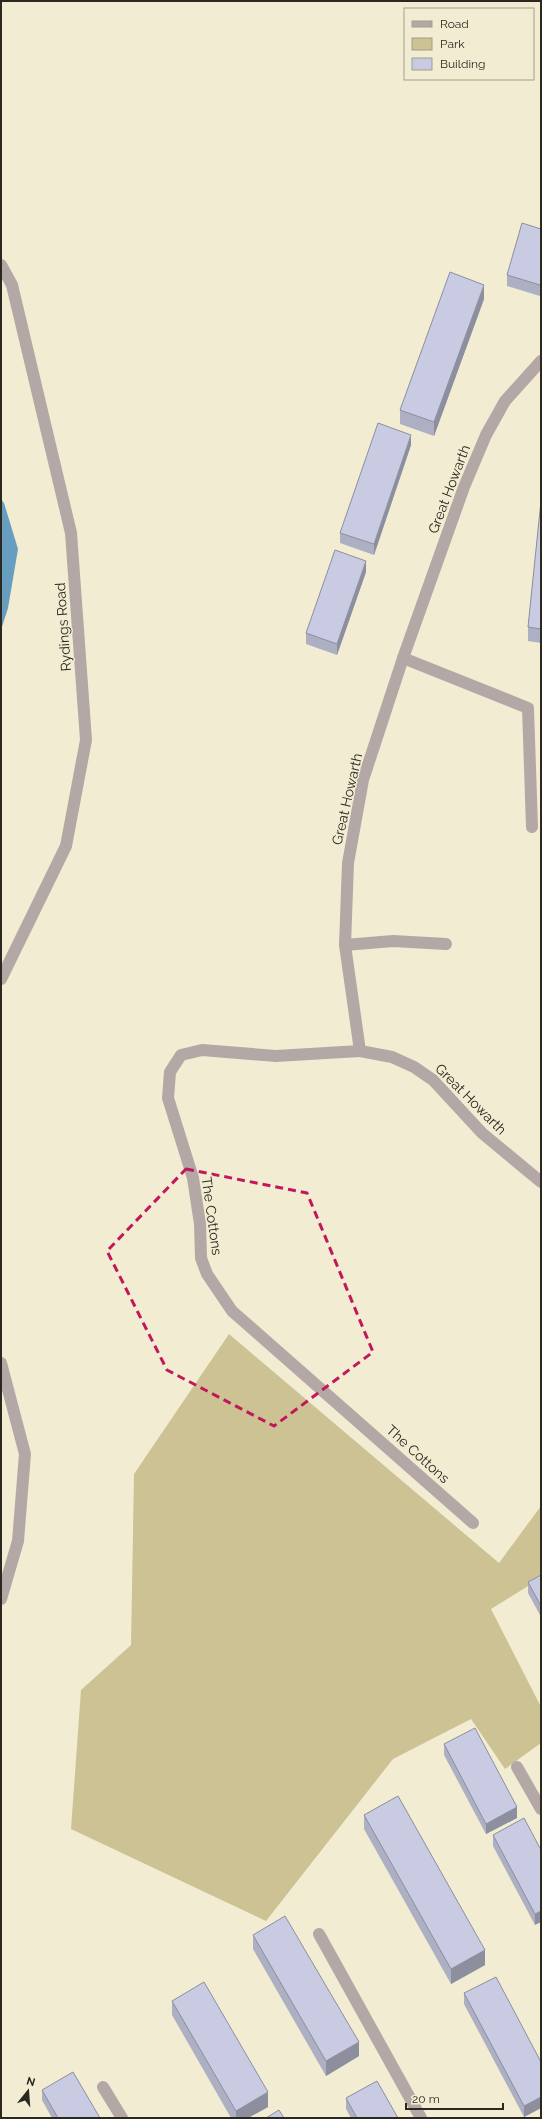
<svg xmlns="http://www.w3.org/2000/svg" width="542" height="2119" font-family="Raleway,sans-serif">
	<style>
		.green { fill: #cdc294 }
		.water { fill: #679dbe }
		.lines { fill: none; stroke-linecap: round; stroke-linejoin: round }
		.minor { stroke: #b4a8a6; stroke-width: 12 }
		.wall { fill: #adafc2 }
		.shaded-wall { fill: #8d8e9e }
		.building { fill: #c9cbe2; stroke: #8d8e9e }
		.marked { fill: none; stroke: #c2185b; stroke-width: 3; stroke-dasharray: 8 5; stroke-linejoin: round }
		.labels { text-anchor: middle; stroke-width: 3; stroke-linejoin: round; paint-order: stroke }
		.street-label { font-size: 14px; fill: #2a281f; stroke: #f2ecd3 }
	</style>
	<rect width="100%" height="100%" fill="#f2ecd3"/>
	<!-- green -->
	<path class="green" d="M229,1334L499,1563L541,1506V1578L491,1609L541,1707V1743L505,1769L471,1719L393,1759L266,1921L71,1829L81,1690L131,1645L134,1474Z"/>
	<!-- water -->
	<path class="water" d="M1,499L4,503L18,549L8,608L1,630Z"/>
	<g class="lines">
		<!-- minor -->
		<g class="minor">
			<path d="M1,265L12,285L71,533L86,740L66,846L1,979"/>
			<path d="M541,361L505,401L486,435L464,487L403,658L363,780L348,863L345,945L360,1051L392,1057L414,1067L433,1080L482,1133L541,1182"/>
			<path d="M403,658L528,708L532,827"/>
			<path d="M345,945L393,941L446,944"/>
			<path d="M360,1051L276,1056L202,1050L181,1055L170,1072L168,1098L193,1178L200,1224L201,1258L207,1274L232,1311L473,1523"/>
			<path d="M1,1363L25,1454L18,1541L1,1599"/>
			<path d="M517,1767L541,1809"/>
			<path d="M319,1934L421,2118"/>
			<path d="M103,2087L122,2118"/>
		</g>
	</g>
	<!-- wall -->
	<g class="wall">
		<path d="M541,229L540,296L507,286V275Z"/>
		<path d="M484,299L434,436L400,424V410Z"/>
		<path d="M411,445L374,555L340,543V533Z"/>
		<path d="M541,501V643L528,641V627Z"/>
		<path d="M366,572L337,655L306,644V633Z"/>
		<path d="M541,1575V1617L528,1593V1582Z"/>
		<path d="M444,1744L517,1818L486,1834L444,1755Z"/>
		<path d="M364,1815L485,1965L451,1984L364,1829Z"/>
		<path d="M493,1835L541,1850L535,1925L493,1846Z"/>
		<path d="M253,1935L359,2056L326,2076L253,1949Z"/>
		<path d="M464,1993L541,2062V2108L524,2117L464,2004Z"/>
		<path d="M172,2001L268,2107L248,2118H231L172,2015Z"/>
		<path d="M42,2090L100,2118H52L42,2100Z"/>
		<path d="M346,2098L398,2118H351L346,2109Z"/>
	</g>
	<!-- shaded-wall -->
	<g class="shaded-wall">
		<path d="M541,282V293L540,296V285Z"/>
		<path d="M484,285V299L434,436V422Z"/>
		<path d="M411,435V445L374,555V544Z"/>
		<path d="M366,561V572L337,655V644Z"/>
		<path d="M517,1807V1818L486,1834V1824Z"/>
		<path d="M541,1911V1922L535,1925V1914Z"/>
		<path d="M485,1950V1965L451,1984V1969Z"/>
		<path d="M359,2042V2056L326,2076V2061Z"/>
		<path d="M268,2092V2107L248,2118H236V2111Z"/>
		<path d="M541,2097V2108L524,2117V2106Z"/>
	</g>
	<!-- building -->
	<g class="building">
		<path d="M522,223L541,229V282L540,285L507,275Z"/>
		<path d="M450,272L484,285L434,422L400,410Z"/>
		<path d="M378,423L411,435L374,544L340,533Z"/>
		<path d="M541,501V629L528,627Z"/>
		<path d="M335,550L366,561L337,644L306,633Z"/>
		<path d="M541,1575V1606L528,1582Z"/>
		<path d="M475,1728L517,1807L486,1824L444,1744Z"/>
		<path d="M398,1796L485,1950L451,1969L364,1815Z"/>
		<path d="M524,1818L541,1850V1911L535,1914L493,1835Z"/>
		<path d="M285,1916L359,2042L326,2061L253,1935Z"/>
		<path d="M496,1977L541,2062V2097L524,2106L464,1993Z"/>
		<path d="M204,1982L268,2092L236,2111L172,2001Z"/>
		<path d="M73,2072L100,2118H58L42,2090Z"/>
		<path d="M377,2081L398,2118H357L346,2098Z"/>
		<path d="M279,2110L284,2118H266Z"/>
	</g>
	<!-- marked area -->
	<path class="marked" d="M186,1169L307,1193L373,1352L274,1426L167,1370L107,1251Z"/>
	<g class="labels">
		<!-- street labels -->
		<g class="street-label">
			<text transform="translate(449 489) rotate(-69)" y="5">Great Howarth</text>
			<text transform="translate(63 627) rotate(-94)" y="5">Rydings Road</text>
			<text transform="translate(347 799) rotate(-77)" y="5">Great Howarth</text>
			<text transform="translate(471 1099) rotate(45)" y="5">Great Howarth</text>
			<text transform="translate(212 1216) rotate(82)" y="5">The Cottons</text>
			<text transform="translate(418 1454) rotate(42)" y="5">The Cottons</text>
		</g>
	</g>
	<!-- border -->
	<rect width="542" height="2119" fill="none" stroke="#2a281f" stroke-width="4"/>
	<!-- legend -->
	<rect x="404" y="8" width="130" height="72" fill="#f2ecd3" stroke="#a29e8b"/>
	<rect x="412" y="21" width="20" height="6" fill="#b4a8a6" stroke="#a29e8b"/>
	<text x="440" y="28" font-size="12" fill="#2a281f">Road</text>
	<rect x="412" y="38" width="20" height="12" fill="#cdc294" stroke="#a29e8b"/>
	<text x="440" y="48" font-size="12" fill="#2a281f">Park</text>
	<rect x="412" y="58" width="20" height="12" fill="#c9cbe2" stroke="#a29e8b"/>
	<text x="440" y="68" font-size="12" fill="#2a281f">Building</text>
	<!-- north arrow -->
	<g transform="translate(28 2091) rotate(17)" stroke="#f2ecd3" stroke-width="3" paint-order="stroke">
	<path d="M0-3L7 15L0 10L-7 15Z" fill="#2a281f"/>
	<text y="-6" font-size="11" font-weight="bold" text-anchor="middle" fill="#2a281f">N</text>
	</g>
	<!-- scale -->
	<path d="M406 2103v6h97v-6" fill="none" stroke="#2a281f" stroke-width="2"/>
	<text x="412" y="2103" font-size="12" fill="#2a281f" stroke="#f2ecd3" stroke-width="3" paint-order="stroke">20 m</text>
</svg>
